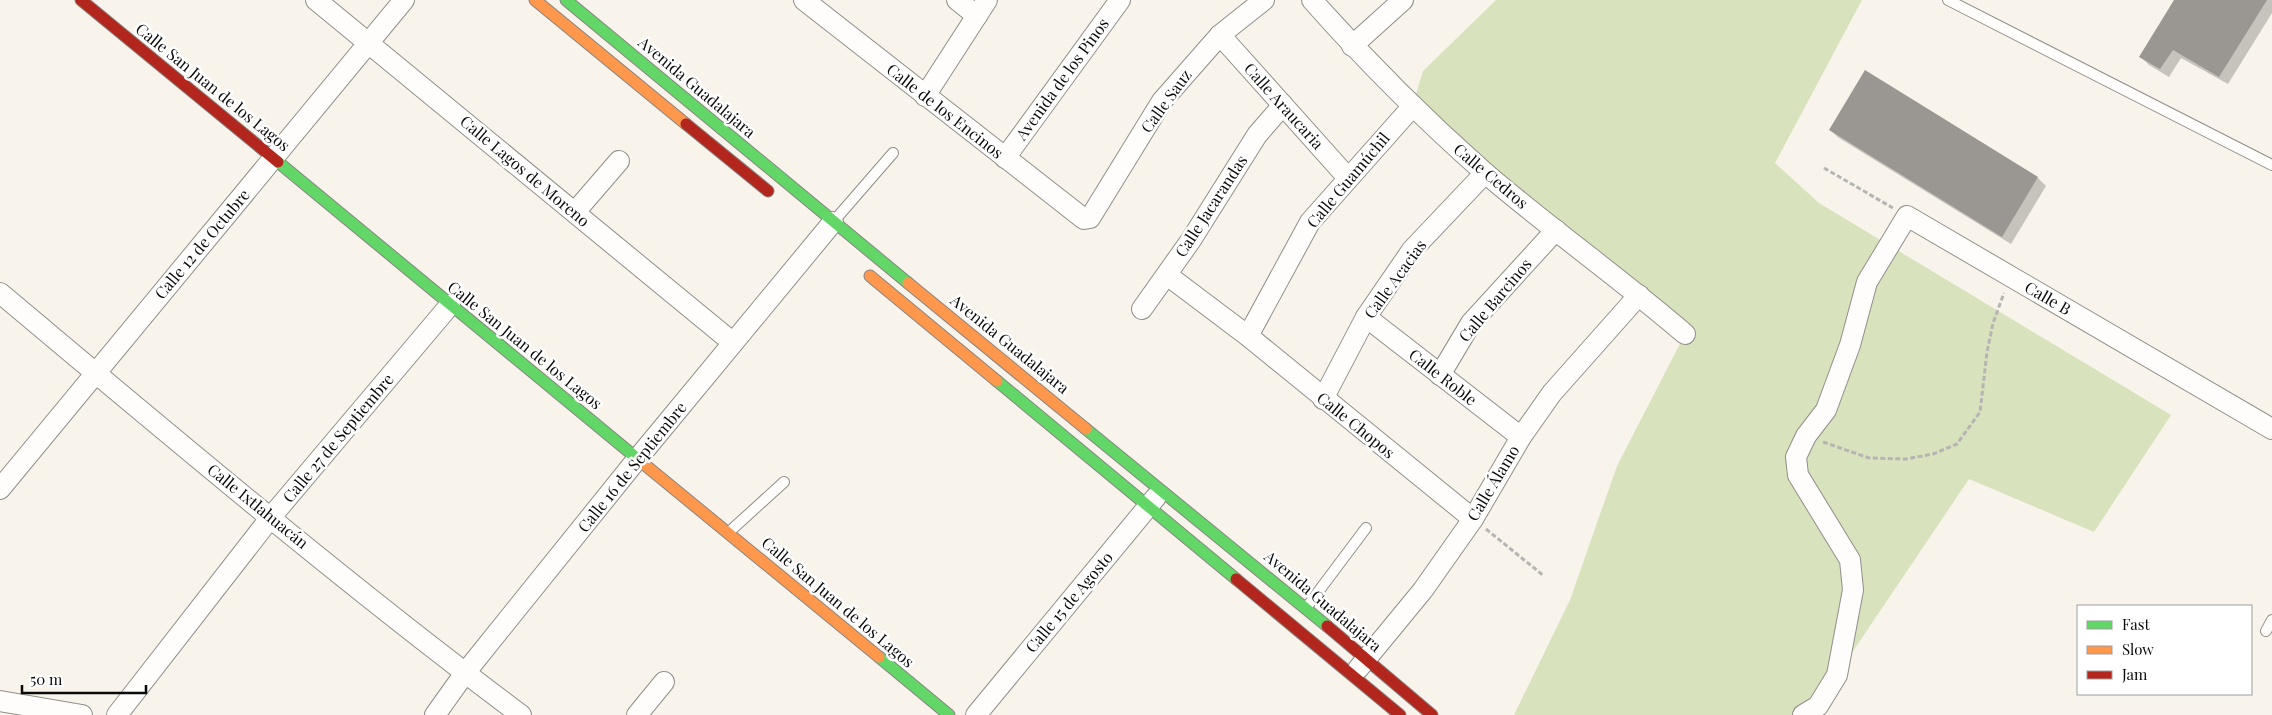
<svg xmlns="http://www.w3.org/2000/svg" width="2272" height="715" font-family="'Playfair Display',serif">
	<style>
		.forest { fill: #d8e2bc }
		.shadow { fill: #0003 }
		.building { fill: #9a9793 }
		.lines { fill: none; stroke-linecap: round; stroke-linejoin: round }
		.lane-casing { stroke: #918f8b; stroke-width: 12 }
		.street-casing { stroke: #918f8b; stroke-width: 22 }
		.fast-casing { stroke: #878582; stroke-width: 13 }
		.slow-casing { stroke: #878582; stroke-width: 13 }
		.jam-casing { stroke: #878582; stroke-width: 13 }
		.path { stroke: #b6b5b4; stroke-width: 3; stroke-dasharray: 5 2.5; stroke-linecap: butt }
		.lane { stroke: #fefdfc; stroke-width: 10 }
		.street { stroke: #fefdfc; stroke-width: 20 }
		.fast { stroke: #63d668; stroke-width: 11 }
		.slow { stroke: #ff974d; stroke-width: 11 }
		.jam { stroke: #b3261e; stroke-width: 11 }
		.labels { text-anchor: middle; stroke-width: 5; stroke-linejoin: round; paint-order: stroke }
		.street-label { font-size: 16px; fill: #090909; stroke: #fff }
	</style>
	<rect width="100%" height="100%" fill="#f8f4ec"/>
	<!-- forest -->
	<path class="forest" d="M1496,0H1862L1775,163L1819,203L2171,415L2094,532L1969,479L1837,675L1803,715H1514L1570,600L1617,466L1685,334L1412,107L1423,71Z"/>
	<!-- shadow -->
	<g class="shadow">
		<path d="M2175,0H2272V13L2228,84L2181,58L2169,77L2149,65L2141,57Z"/>
		<path d="M1866,72L2038,178L2046,186L2011,244L1839,138L1830,130Z"/>
	</g>
	<!-- building -->
	<g class="building">
		<path d="M2174,0H2267L2219,77L2173,50L2160,69L2139,57Z"/>
		<path d="M1865,70L2038,177L2002,237L1829,130Z"/>
	</g>
	<g class="lines">
		<!-- lane casing -->
		<g class="lane-casing">
			<g id="lane">
				<path d="M1948,0L2272,165"/>
				<path d="M834,221L893,153"/>
				<path d="M729,532L784,482"/>
				<path d="M1306,608L1366,528"/>
				<path d="M2266,631L2272,620"/>
			</g>
		</g>
		<!-- street casing -->
		<g class="street-casing">
			<g id="street">
				<path d="M316,0L732,342"/>
				<path d="M804,0L1084,219L1090,218L1162,101L1220,35L1264,0"/>
				<path d="M957,0L977,16"/>
				<path d="M1312,0C1366,61 1423,118 1484,172C1549,228 1620,278 1685,334"/>
				<path d="M1220,35L1348,178"/>
				<path d="M1352,46L1403,0"/>
				<path d="M925,96L987,0"/>
				<path d="M1005,158L1120,0"/>
				<path d="M575,212L619,161"/>
				<path d="M1167,275L1248,336L1473,519"/>
				<path d="M0,293C171,436 342,581 521,715"/>
				<path d="M1142,309L1191,240L1257,135L1283,105"/>
				<path d="M1366,317L1521,437"/>
				<path d="M1248,336L1310,222L1412,107"/>
				<path d="M1440,375L1471,323L1556,230"/>
				<path d="M1323,399L1366,317L1412,250L1485,173"/>
				<path d="M0,489L404,0"/>
				<path d="M1358,669L1423,590L1473,519L1521,437L1552,393L1639,295"/>
				<path d="M0,701L82,715"/>
				<path d="M117,715L271,517L450,305"/>
				<path d="M435,715L465,673L638,458L833,222"/>
				<path d="M637,715L664,682"/>
				<path d="M976,715L1156,497"/>
				<path d="M1803,715L1818,706L1837,675L1853,590L1850,560L1798,475L1796,457L1806,436L1826,410L1850,345L1867,282L1907,216L2272,429"/>
			</g>
		</g>
		<!-- fast casing -->
		<g class="fast-casing">
			<g id="fast">
				<path d="M566,0L908,283"/>
				<path d="M278,162L639,460"/>
				<path d="M997,381L1236,579"/>
				<path d="M1086,429L1327,626"/>
				<path d="M879,657L949,715"/>
			</g>
		</g>
		<!-- slow casing -->
		<g class="slow-casing">
			<g id="slow">
				<path d="M535,0L686,124"/>
				<path d="M870,276L997,381"/>
				<path d="M908,283L1086,429"/>
				<path d="M639,460L879,657"/>
			</g>
		</g>
		<!-- jam casing -->
		<g class="jam-casing">
			<g id="jam">
				<path d="M81,0L278,162"/>
				<path d="M686,124L768,191"/>
				<path d="M1236,579L1400,715"/>
				<path d="M1327,626L1432,715"/>
			</g>
		</g>
		<!-- path -->
		<g class="path">
			<path d="M1824,168L1893,208"/>
			<path d="M1823,442L1869,458L1906,459L1933,454L1957,444L1980,412L1987,352L1993,323L2004,293"/>
			<path d="M1486,529L1544,576"/>
		</g>
		<!-- lane -->
		<use href="#lane" class="lane"/>
		<!-- street -->
		<use href="#street" class="street"/>
		<!-- fast -->
		<use href="#fast" class="fast"/>
		<!-- slow -->
		<use href="#slow" class="slow"/>
		<!-- jam -->
		<use href="#jam" class="jam"/>
	</g>
	<g class="labels">
		<!-- street labels -->
		<g class="street-label">
			<text transform="translate(1062 79) rotate(-54)" y="6">Avenida de los Pinos</text>
			<text transform="translate(213 87) rotate(39)" y="6">Calle San Juan de los Lagos</text>
			<text transform="translate(697 87) rotate(40)" y="6">Avenida Guadalajara</text>
			<text transform="translate(1166 101) rotate(-54)" y="6">Calle Sauz</text>
			<text transform="translate(1284 106) rotate(48)" y="6">Calle Araucaria</text>
			<text transform="translate(945 111) rotate(38)" y="6">Calle de los Encinos</text>
			<text transform="translate(525 171) rotate(40)" y="6">Calle Lagos de Moreno</text>
			<text transform="translate(1491 176) rotate(40)" y="6">Calle Cedros</text>
			<text transform="translate(1348 180) rotate(-50)" y="6">Calle Guamúchil</text>
			<text transform="translate(1211 206) rotate(-57)" y="6">Calle Jacarandas</text>
			<text transform="translate(202 244) rotate(-50)" y="6">Calle 12 de Octubre</text>
			<text transform="translate(1395 279) rotate(-54)" y="6">Calle Acacias</text>
			<text transform="translate(2048 298) rotate(30)" y="6">Calle B</text>
			<text transform="translate(1495 300) rotate(-50)" y="6">Calle Barcinos</text>
			<text transform="translate(1010 344) rotate(39)" y="6">Avenida Guadalajara</text>
			<text transform="translate(525 345) rotate(39)" y="6">Calle San Juan de los Lagos</text>
			<text transform="translate(1443 377) rotate(38)" y="6">Calle Roble</text>
			<text transform="translate(1356 425) rotate(39)" y="6">Calle Chopos</text>
			<text transform="translate(338 438) rotate(-50)" y="6">Calle 27 de Septiembre</text>
			<text transform="translate(632 467) rotate(-51)" y="6">Calle 16 de Septiembre</text>
			<text transform="translate(1493 483) rotate(-59)" y="6">Calle Álamo</text>
			<text transform="translate(258 506) rotate(39)" y="6">Calle Ixtlahuacán</text>
			<text transform="translate(1323 601) rotate(40)" y="6">Avenida Guadalajara</text>
			<text transform="translate(838 602) rotate(40)" y="6">Calle San Juan de los Lagos</text>
			<text transform="translate(1069 602) rotate(-50)" y="6">Calle 15 de Agosto</text>
		</g>
	</g>
	<!-- legend -->
	<rect x="2077" y="605" width="175" height="90" fill="#ffffff" stroke="#9d9d9d"/>
	<rect x="2087" y="621" width="25" height="8" fill="#63d668" stroke="#9d9d9d"/>
	<text x="2122" y="630" font-size="15" fill="#090909">Fast</text>
	<rect x="2087" y="646" width="25" height="8" fill="#ff974d" stroke="#9d9d9d"/>
	<text x="2122" y="655" font-size="15" fill="#090909">Slow</text>
	<rect x="2087" y="671" width="25" height="8" fill="#b3261e" stroke="#9d9d9d"/>
	<text x="2122" y="680" font-size="15" fill="#090909">Jam</text>
	<!-- scale -->
	<path d="M22 685v8h124v-8" fill="none" stroke="#090909" stroke-width="2.5"/>
	<text x="30" y="685" font-size="15" fill="#090909" stroke="#ffffff" stroke-width="4" paint-order="stroke">50 m</text>
</svg>
